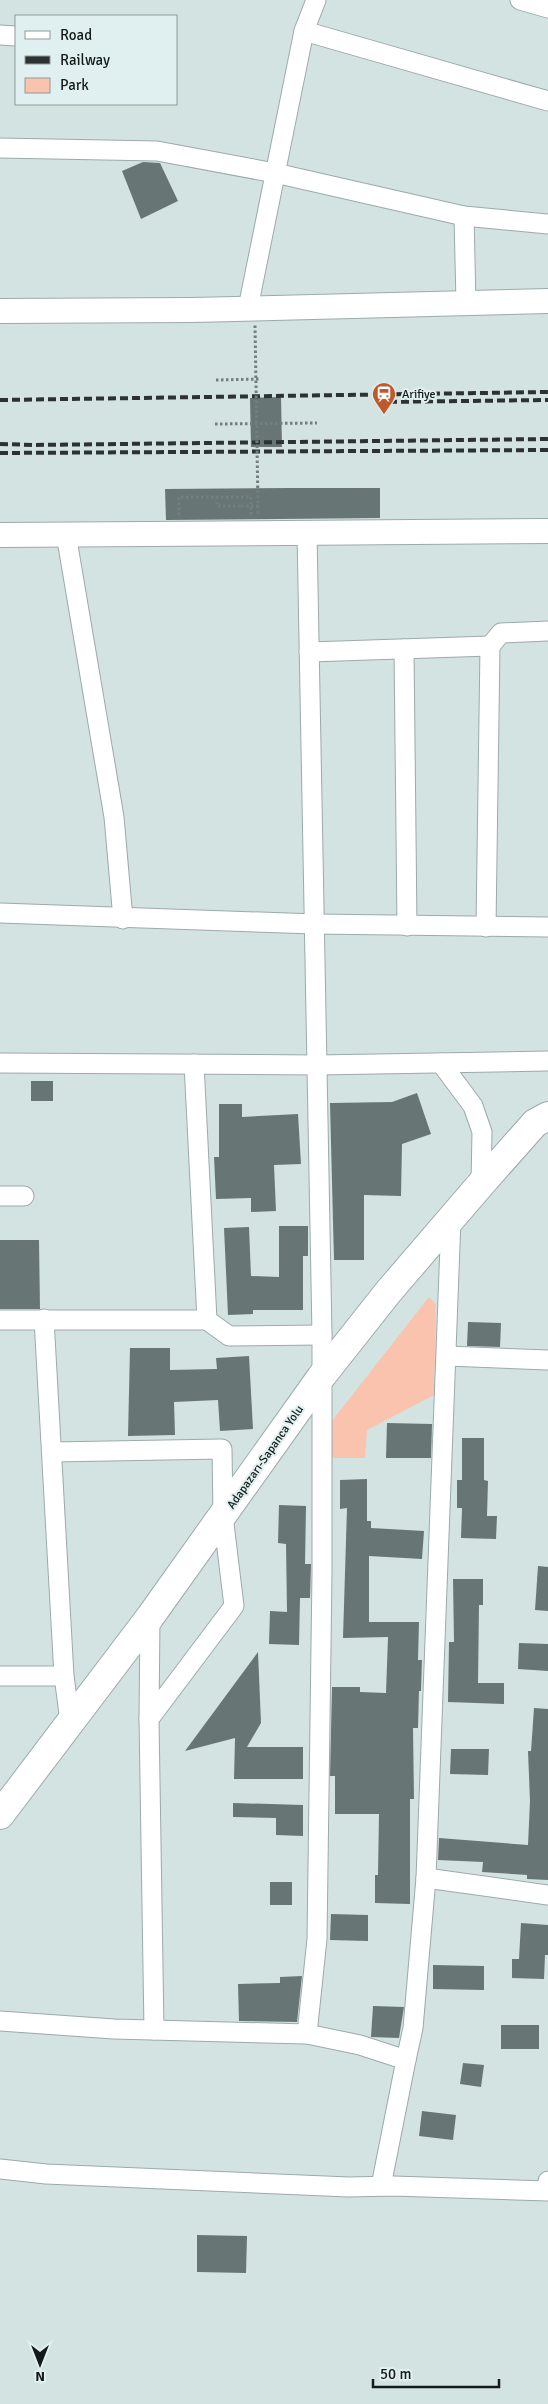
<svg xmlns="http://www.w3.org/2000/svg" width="548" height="2404" font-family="Signika,sans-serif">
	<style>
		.green { fill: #fac3ad }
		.building { fill: #677675 }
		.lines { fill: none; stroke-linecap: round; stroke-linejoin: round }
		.minor-casing { stroke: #9baaaa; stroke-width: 21 }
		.tertiary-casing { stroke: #9baaaa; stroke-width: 26 }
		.secondary-casing { stroke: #9baaaa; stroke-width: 30 }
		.path { stroke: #737e7d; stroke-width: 3; stroke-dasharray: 2.5 2.5; stroke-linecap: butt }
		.minor { stroke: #fff; stroke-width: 19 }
		.tertiary { stroke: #fff; stroke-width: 24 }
		.secondary { stroke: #fff; stroke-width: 28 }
		.rail { stroke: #2b3231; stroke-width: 4; stroke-dasharray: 8 4; stroke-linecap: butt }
		.path-bridge { stroke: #737e7d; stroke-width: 3; stroke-dasharray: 2.5 2.5; stroke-linecap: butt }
		.labels { text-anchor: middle; stroke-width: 4; stroke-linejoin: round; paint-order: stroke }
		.poi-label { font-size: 12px; fill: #141a19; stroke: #e0f0f0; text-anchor: start }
		.street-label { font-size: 12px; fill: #141a19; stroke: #e0f0f0 }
	</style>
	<rect width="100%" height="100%" fill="#d3e3e2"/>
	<!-- green -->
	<path class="green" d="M429,1297L436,1304L434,1395L367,1430L365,1458H328V1426Z"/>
	<!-- building -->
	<g class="building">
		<path d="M143,162L160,163L178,201L141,219L122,171Z"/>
		<path d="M281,397L282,447H251L250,398Z"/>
		<path d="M290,488H380V518L166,520L165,489Z"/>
		<rect x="31" y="1081" width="22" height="20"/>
		<path d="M417,1093L431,1134L402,1144L401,1196L364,1195V1260H334L330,1103L392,1102Z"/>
		<path d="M219,1104H242V1117L298,1114L301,1164L274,1165L276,1211L251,1212V1198L216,1199L214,1157H219Z"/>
		<path d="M279,1226H308V1256H303V1310H253V1314L228,1315L224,1228L249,1227L251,1276L279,1277Z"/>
		<path d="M0,1240H39L40,1309H0Z"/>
		<path d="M468,1322L501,1323L500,1347L467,1346Z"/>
		<path d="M130,1348H170V1370L217,1369L216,1358L249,1356L253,1429L220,1431L218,1400L174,1402L175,1435L128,1436Z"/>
		<path d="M387,1423L432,1424L431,1458H386Z"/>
		<path d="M462,1438H484V1480L488,1481L487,1516H497L496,1539L461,1538L462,1508H457V1480H462Z"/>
		<path d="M367,1479V1521H371V1528L424,1531L422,1559L369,1556V1622H419L418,1660H422L421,1691H419L418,1728H413L414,1799H410V1904L375,1903V1875H378L379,1814H335V1776H330L332,1687H360V1692L386,1693L388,1637L343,1638L347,1508L340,1509V1480Z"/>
		<path d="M279,1505L306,1506L305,1564H311L310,1598H300L299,1645L269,1644L270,1611L287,1612L286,1544L278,1543Z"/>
		<path d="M538,1566L548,1567V1611L535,1610Z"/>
		<path d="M453,1579H483V1605H479L478,1683H504V1704L448,1702L449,1642H454Z"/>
		<path d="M519,1643L548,1644V1671L518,1669Z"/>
		<path d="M258,1652L261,1723L247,1747H303V1779H234L235,1738L185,1751Z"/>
		<path d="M534,1708L548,1709V1880L527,1879V1875L482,1872L483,1862L438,1860L439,1838L528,1845L530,1801L528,1751H531Z"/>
		<path d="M451,1749H489L488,1775L450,1774Z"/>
		<path d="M233,1803L303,1805V1836L276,1835V1818L233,1817Z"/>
		<rect x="270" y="1882" width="22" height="23"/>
		<path d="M331,1914L368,1915V1941L330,1940Z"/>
		<path d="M521,1923L548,1925V1955H545L544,1979L512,1978V1959H519Z"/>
		<path d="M433,1965L484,1966V1990L433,1989Z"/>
		<path d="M302,1976L297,2022L239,2021L238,1984L280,1983V1977Z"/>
		<path d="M373,2006L404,2007L399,2038L371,2037Z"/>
		<rect x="501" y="2025" width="38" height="24"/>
		<path d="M463,2063L484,2065L481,2087L460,2084Z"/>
		<path d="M422,2111L456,2115L453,2140L419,2136Z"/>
		<path d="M197,2235L247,2236L246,2273L197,2272Z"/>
	</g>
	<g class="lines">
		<!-- minor casing -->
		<g class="minor-casing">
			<g id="minor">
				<path d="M520,0L548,8"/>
				<path d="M304,31L548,101"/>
				<path d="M0,35L16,36"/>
				<path d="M0,148L157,151L275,173L464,216L548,224"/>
				<path d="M464,216L466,303"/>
				<path d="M248,308L304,31L316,0"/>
				<path d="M66,534L114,817L123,919"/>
				<path d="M404,649L407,926"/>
				<path d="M309,652L490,646"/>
				<path d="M0,913L315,924L548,927"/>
				<path d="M486,927L490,646L501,633L548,631"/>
				<path d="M0,1063L317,1065L548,1061"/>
				<path d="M441,1063L473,1106L482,1132L481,1184"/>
				<path d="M194,1064L207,1320L229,1336L322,1335"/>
				<path d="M0,1196H24"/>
				<path d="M44,1319L64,1676L70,1721"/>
				<path d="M0,1320H207"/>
				<path d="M447,1356L548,1360"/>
				<path d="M52,1452L222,1449L223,1516L234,1606L149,1719"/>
				<path d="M150,1617L149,1719L154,2030"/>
				<path d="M0,1676H64"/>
				<path d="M426,1878L548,1895"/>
				<path d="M0,2021L114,2029L307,2034L317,1939L322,1573V1335L307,533"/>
				<path d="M307,2034L360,2045L406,2060L413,2028L426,1878L451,1219"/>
				<path d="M0,2169L46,2174L349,2187L393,2186L548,2191V2181"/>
				<path d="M381,2186L406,2060"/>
			</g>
		</g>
		<!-- tertiary casing -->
		<g class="tertiary-casing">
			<g id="tertiary">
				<path d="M0,311L192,310L548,301"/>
				<path d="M0,535L548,531"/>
			</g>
		</g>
		<!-- secondary casing -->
		<g class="secondary-casing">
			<path id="secondary" d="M0,1815L150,1617L321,1377L389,1291L481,1184L535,1123L548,1116"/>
		</g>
		<!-- path -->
		<g class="path">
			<path d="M216,380L260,379"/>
			<path d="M215,424L317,423"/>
			<path d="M217,497V506H241"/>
			<path d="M258,506V514"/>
			<path d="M179,515V497H251V515"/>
		</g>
		<!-- minor -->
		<use href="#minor" class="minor"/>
		<!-- tertiary -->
		<use href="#tertiary" class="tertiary"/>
		<!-- secondary -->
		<use href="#secondary" class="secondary"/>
		<!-- rail -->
		<g class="rail">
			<path d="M0,400L548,392"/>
			<path d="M377,402L548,400"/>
			<path d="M0,444L33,445L548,439"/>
			<path d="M0,453L548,450"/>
		</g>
		<!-- path-bridge -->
		<path class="path-bridge" d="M241,506H258L255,325"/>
	</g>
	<!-- icons -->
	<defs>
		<g id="station-pin" transform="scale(1.25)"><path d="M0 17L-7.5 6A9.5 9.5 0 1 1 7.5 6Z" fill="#c05a2c" stroke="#e0f0f0"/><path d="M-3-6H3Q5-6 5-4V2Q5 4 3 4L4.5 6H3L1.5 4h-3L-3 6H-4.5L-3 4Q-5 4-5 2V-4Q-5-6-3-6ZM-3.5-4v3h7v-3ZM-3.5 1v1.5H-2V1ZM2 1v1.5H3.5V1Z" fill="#fff"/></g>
	</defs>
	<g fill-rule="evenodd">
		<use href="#station-pin" x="384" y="394"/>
	</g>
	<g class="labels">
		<!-- poi labels -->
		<g class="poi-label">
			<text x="402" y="398">Arifiye</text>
		</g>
		<!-- street labels -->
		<g class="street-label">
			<text transform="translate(265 1457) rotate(-55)" y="4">Adapazarı-Sapanca Yolu</text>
		</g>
	</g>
	<!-- legend -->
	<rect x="15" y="15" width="162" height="90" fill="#e0f0f0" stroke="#8e9a9a"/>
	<rect x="25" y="31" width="25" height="8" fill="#ffffff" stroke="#8e9a9a"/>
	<text x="60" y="40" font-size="15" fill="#141a19">Road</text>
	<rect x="25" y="56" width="25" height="8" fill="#2b3231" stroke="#8e9a9a"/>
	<text x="60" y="65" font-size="15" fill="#141a19">Railway</text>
	<rect x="25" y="78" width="25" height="15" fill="#fac3ad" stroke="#8e9a9a"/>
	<text x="60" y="90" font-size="15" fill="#141a19">Park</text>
	<!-- north arrow -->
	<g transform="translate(40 2364) rotate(180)" stroke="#e0f0f0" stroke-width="4" paint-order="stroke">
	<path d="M0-4L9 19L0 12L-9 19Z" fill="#141a19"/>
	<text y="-8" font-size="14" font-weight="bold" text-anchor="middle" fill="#141a19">N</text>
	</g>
	<!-- scale -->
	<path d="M373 2379v8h126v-8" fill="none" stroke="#141a19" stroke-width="2.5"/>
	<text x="380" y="2379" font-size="15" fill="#141a19" stroke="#e0f0f0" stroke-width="4" paint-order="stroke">50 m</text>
</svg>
